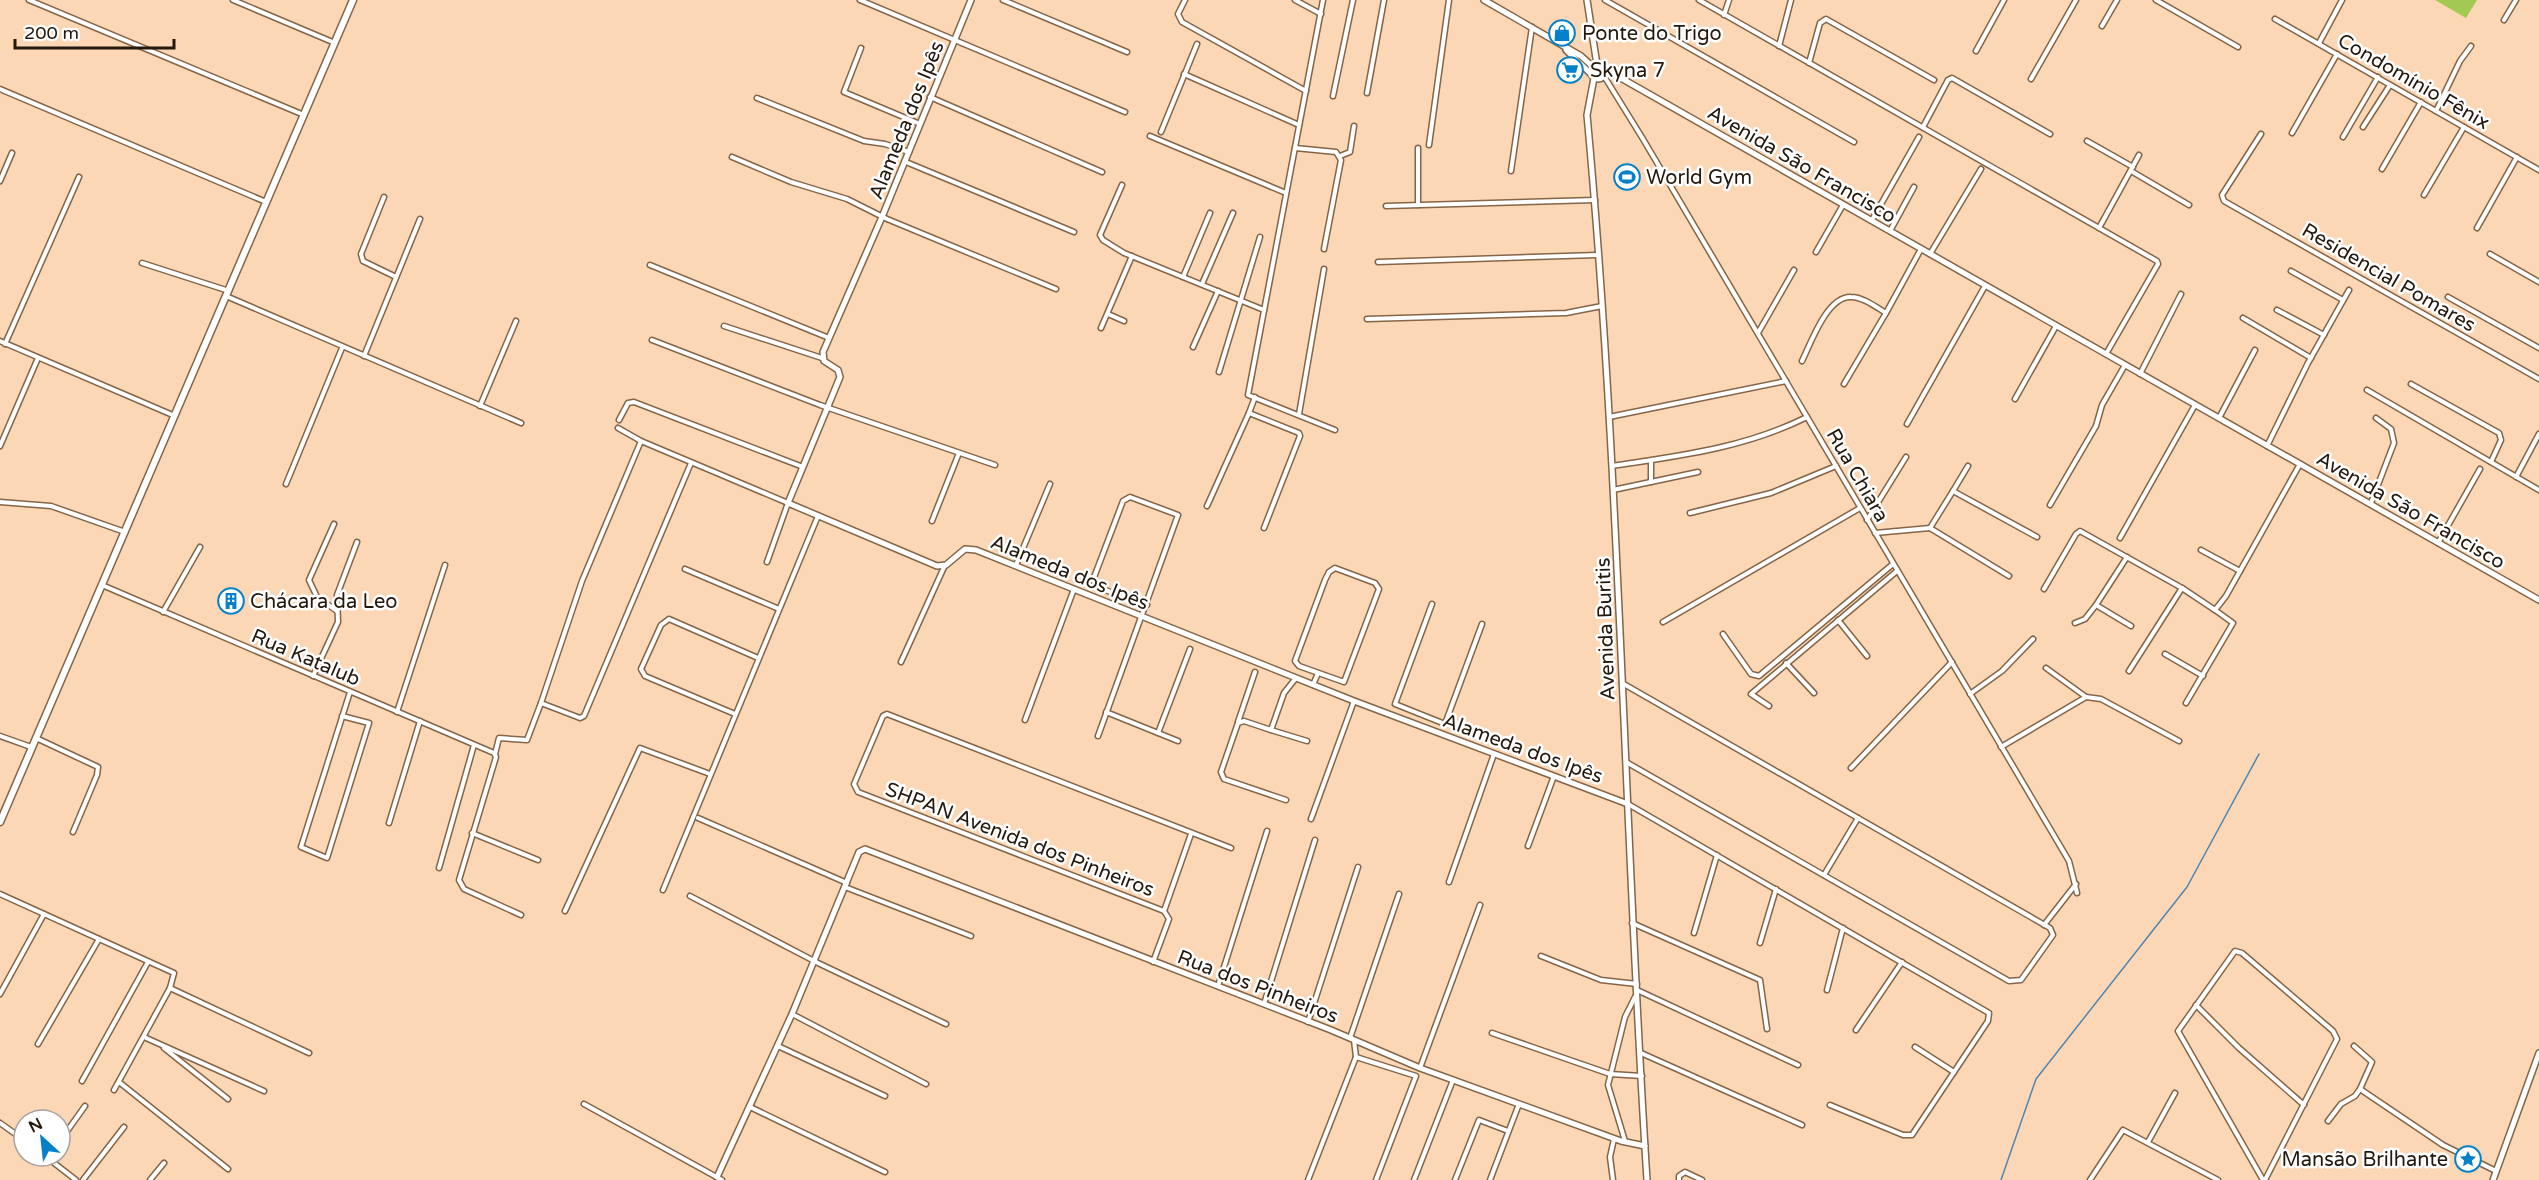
<svg xmlns="http://www.w3.org/2000/svg" width="2539" height="1180" font-family="'Varela Round',sans-serif">
	<style>
		.green { fill: #a3c952 }
		.lines { fill: none; stroke-linecap: round; stroke-linejoin: round }
		.stream { stroke: #4d86b3; stroke-width: 1.5 }
		.minor-casing { stroke: #846547; stroke-width: 7 }
		.tertiary-casing { stroke: #846547; stroke-width: 8 }
		.secondary-casing { stroke: #846547; stroke-width: 9 }
		.minor { stroke: #fff; stroke-width: 4 }
		.tertiary { stroke: #fff; stroke-width: 5 }
		.secondary { stroke: #fff; stroke-width: 6 }
		.labels { text-anchor: middle; stroke-width: 5; stroke-linejoin: round; paint-order: stroke }
		.poi-label { font-size: 20px; fill: #24170b; stroke: #fff; text-anchor: start }
		.street-label { font-size: 20px; fill: #24170b; stroke: #fff }
	</style>
	<rect width="100%" height="100%" fill="#fbd7b6"/>
	<!-- green -->
	<path class="green" d="M2435,0H2477L2466,18Z"/>
	<g class="lines">
		<!-- stream -->
		<path class="stream" d="M2001,1180L2036,1079L2187,887L2259,754"/>
		<!-- minor casing -->
		<g class="minor-casing">
			<g id="minor">
				<path d="M29,0L304,115"/>
				<path d="M233,0L335,43"/>
				<path d="M860,0L1125,112"/>
				<path d="M1003,0L1127,52"/>
				<path d="M1185,0L1178,14L1182,22L1306,91"/>
				<path d="M1295,0L1321,14"/>
				<path d="M1323,0L1248,395L1335,430"/>
				<path d="M1605,0L1854,142"/>
				<path d="M1699,0L2157,261L2158,264L2106,354"/>
				<path d="M2156,0L2238,47"/>
				<path d="M1724,15L1729,0"/>
				<path d="M2275,19L2539,170"/>
				<path d="M2504,20L2516,0"/>
				<path d="M2102,26L2117,0"/>
				<path d="M2319,43L2342,0"/>
				<path d="M1779,46L1791,0"/>
				<path d="M861,48L844,92L920,124"/>
				<path d="M1976,51L2004,0"/>
				<path d="M1809,63L1820,23L1826,19L1934,80"/>
				<path d="M1184,74L1299,125"/>
				<path d="M1604,76L1643,139L2069,861L2077,893"/>
				<path d="M2031,79L2076,0"/>
				<path d="M0,89L266,202"/>
				<path d="M1367,93L1384,0"/>
				<path d="M1333,96L1353,0"/>
				<path d="M930,97L1102,172"/>
				<path d="M757,98L864,141L885,144L909,152"/>
				<path d="M2436,111L2460,61L2471,46"/>
				<path d="M1923,127L1948,80L1952,78L2050,134"/>
				<path d="M2363,127L2390,85"/>
				<path d="M1161,132L1197,44"/>
				<path d="M2292,133L2337,54"/>
				<path d="M2261,134L2222,195L2224,201L2539,379"/>
				<path d="M1150,136L1286,193"/>
				<path d="M2343,137L2378,77"/>
				<path d="M2087,141L2133,167"/>
				<path d="M1429,145L1449,0"/>
				<path d="M1295,148L1336,152L1341,160L1324,249"/>
				<path d="M1418,148V205"/>
				<path d="M1340,156L1350,152L1354,126"/>
				<path d="M732,157L791,182L847,199L887,219L1056,289"/>
				<path d="M906,162L1074,232"/>
				<path d="M2382,169L2421,102"/>
				<path d="M1511,171L1532,27"/>
				<path d="M2131,171L2189,205"/>
				<path d="M0,181L12,153"/>
				<path d="M1122,185L1100,235L1103,240L1124,253L1264,310"/>
				<path d="M2424,195L2464,127"/>
				<path d="M384,197L361,254L363,261L396,277"/>
				<path d="M1386,206L1595,200"/>
				<path d="M1872,220L1919,137"/>
				<path d="M2099,228L2139,155"/>
				<path d="M2477,228L2517,157"/>
				<path d="M1890,231L1914,187"/>
				<path d="M1816,252L1843,205"/>
				<path d="M1930,254L1981,169"/>
				<path d="M2490,254L2539,282"/>
				<path d="M1378,262L1597,255"/>
				<path d="M142,263L229,291"/>
				<path d="M650,265L829,338"/>
				<path d="M2291,271L2343,300"/>
				<path d="M1183,277L1210,213"/>
				<path d="M1202,284L1233,213"/>
				<path d="M226,296L521,423"/>
				<path d="M2448,297L2539,348"/>
				<path d="M2277,310L2324,335"/>
				<path d="M1108,314L1124,321"/>
				<path d="M2243,318L2311,358"/>
				<path d="M1367,319L1566,313L1602,306"/>
				<path d="M724,326L822,358"/>
				<path d="M1101,328L1132,256"/>
				<path d="M1758,333L1794,270"/>
				<path d="M652,340L820,405L995,465"/>
				<path d="M0,341L175,416"/>
				<path d="M5,344L79,177"/>
				<path d="M1193,347L1218,291"/>
				<path d="M364,356L420,219"/>
				<path d="M1802,361C1811,343 1827,296 1851,297C1863,297 1876,307 1886,313L1921,249"/>
				<path d="M1219,372L1260,237"/>
				<path d="M2140,374L2181,294"/>
				<path d="M1844,384L1886,313"/>
				<path d="M2411,384L2499,433L2501,440L2491,462"/>
				<path d="M2367,390L2539,490"/>
				<path d="M2015,399L2056,326"/>
				<path d="M480,406L516,321"/>
				<path d="M1249,413L1255,397"/>
				<path d="M1299,414L1324,269"/>
				<path d="M1609,417L1786,381"/>
				<path d="M2219,418L2255,350"/>
				<path d="M619,420L628,403L634,402L803,467"/>
				<path d="M1907,424L1985,286"/>
				<path d="M618,428L641,441L788,503L767,562"/>
				<path d="M641,441L582,581L541,703L580,718L584,716L691,463"/>
				<path d="M0,446L38,358"/>
				<path d="M2267,446L2308,363L2349,290"/>
				<path d="M1612,466C1679,456 1745,448 1807,417"/>
				<path d="M2516,477L2539,434"/>
				<path d="M1651,482V462"/>
				<path d="M286,484L342,348"/>
				<path d="M1613,490L1698,472"/>
				<path d="M1953,491L1968,466"/>
				<path d="M0,502L51,506L125,532"/>
				<path d="M2371,503L2394,443L2391,429L2376,418"/>
				<path d="M2050,505L2096,426L2102,405L2125,365"/>
				<path d="M1207,506L1249,413L1299,433L1300,436L1264,528"/>
				<path d="M1690,513L1771,493L1836,466"/>
				<path d="M1867,520L1906,457"/>
				<path d="M932,521L959,453"/>
				<path d="M334,524L309,580L317,597L337,611"/>
				<path d="M1930,528L1953,491L2037,537"/>
				<path d="M1875,533L1930,528L2009,576"/>
				<path d="M2120,538L2195,405"/>
				<path d="M2438,543L2480,469"/>
				<path d="M2201,550L2240,571"/>
				<path d="M2127,557L2096,605L2131,626"/>
				<path d="M1016,565L1050,484"/>
				<path d="M1335,568L1375,583L1379,589L1344,682L1299,666L1295,661L1325,580L1329,572Z"/>
				<path d="M685,569L779,609"/>
				<path d="M102,585L494,753L496,757L459,880L464,889L521,915"/>
				<path d="M2044,589L2076,534L2080,531L2182,588L2215,610L2226,596L2300,464"/>
				<path d="M1432,604L1395,704L1445,724L1482,624"/>
				<path d="M163,612L200,547"/>
				<path d="M1838,620L1867,656"/>
				<path d="M1663,622L1860,508"/>
				<path d="M2075,623L2085,619L2096,605"/>
				<path d="M1723,634L1751,674L1759,676L1893,564"/>
				<path d="M2165,654L2203,676"/>
				<path d="M901,662L945,565"/>
				<path d="M1786,663L1814,693"/>
				<path d="M2046,668L2086,697"/>
				<path d="M2129,671L2182,588"/>
				<path d="M313,676L338,622L337,595L357,542"/>
				<path d="M1622,683L2050,928L2053,935L2021,980L2009,981L1626,762"/>
				<path d="M1313,685L1318,673"/>
				<path d="M1970,694L2002,671L2033,639"/>
				<path d="M2186,703L2233,623L2215,610"/>
				<path d="M1769,706L1751,694L1897,571"/>
				<path d="M397,712L445,565"/>
				<path d="M1106,712L1178,741"/>
				<path d="M735,714L645,676L641,669L661,625L669,619L758,658"/>
				<path d="M342,716L369,723L327,858L301,847L350,692"/>
				<path d="M1025,720L1074,589"/>
				<path d="M1238,722L1255,672"/>
				<path d="M1271,730L1307,741"/>
				<path d="M1158,733L1190,649"/>
				<path d="M0,736L31,747"/>
				<path d="M1098,736L1178,515L1130,497L1123,501L1093,580L1097,587L1147,605"/>
				<path d="M36,738L98,767L97,775L73,832"/>
				<path d="M2001,747L2086,697L2101,699L2179,741"/>
				<path d="M495,754L499,738L527,740L541,703"/>
				<path d="M1851,768L1952,662"/>
				<path d="M1286,800L1224,779L1221,772L1238,723L1244,721L1271,730L1284,693L1296,678"/>
				<path d="M1628,804L1989,1013L1988,1021L1912,1135H1903L1830,1105"/>
				<path d="M698,818L847,883"/>
				<path d="M1311,819L1354,701"/>
				<path d="M389,823L420,721"/>
				<path d="M472,833L538,860"/>
				<path d="M1191,834L1164,911L858,792L854,784L883,716L887,714L1231,848"/>
				<path d="M1528,846L1554,776"/>
				<path d="M439,868L474,745"/>
				<path d="M1824,875L1858,818"/>
				<path d="M1449,882L1494,754"/>
				<path d="M845,887L971,936"/>
				<path d="M663,890L818,516"/>
				<path d="M0,894L174,973L170,988L114,1090"/>
				<path d="M690,896L818,963L946,1024"/>
				<path d="M565,911L640,748L710,774"/>
				<path d="M1632,923L1760,980L1767,1029"/>
				<path d="M2044,925L2076,884"/>
				<path d="M1694,933L1717,855"/>
				<path d="M1760,943L1776,889"/>
				<path d="M1541,956L1601,980L1637,984"/>
				<path d="M1153,962L1169,919L1164,911"/>
				<path d="M1218,986L1267,831"/>
				<path d="M170,988L309,1053"/>
				<path d="M1637,990L1798,1065"/>
				<path d="M1827,990L1843,928"/>
				<path d="M0,994L44,914"/>
				<path d="M1264,1004L1315,840"/>
				<path d="M2196,1005L2239,1048L2304,1105"/>
				<path d="M792,1014L926,1084"/>
				<path d="M1308,1022L1358,867"/>
				<path d="M1856,1030L1902,962"/>
				<path d="M1492,1033L1610,1074L1642,1076"/>
				<path d="M144,1037L264,1091"/>
				<path d="M1350,1038L1399,894"/>
				<path d="M1354,1040L1356,1057"/>
				<path d="M38,1044L99,939"/>
				<path d="M778,1046L885,1096"/>
				<path d="M2354,1046L2372,1062L2360,1089"/>
				<path d="M1915,1047L1954,1072"/>
				<path d="M164,1048L228,1099"/>
				<path d="M1641,1053L1802,1125"/>
				<path d="M1420,1068L1480,905"/>
				<path d="M82,1081L148,962"/>
				<path d="M119,1082L228,1169"/>
				<path d="M584,1104L722,1180"/>
				<path d="M750,1107L885,1172"/>
				<path d="M2328,1121L2341,1104L2355,1096L2360,1089L2443,1145L2496,1171"/>
				<path d="M0,1123L24,1140"/>
				<path d="M60,1141L85,1106"/>
				<path d="M1625,1141L1608,1085L1625,1017L1635,997"/>
				<path d="M2148,1142L2175,1093"/>
				<path d="M45,1156L76,1180"/>
				<path d="M83,1180L124,1127"/>
				<path d="M150,1180L164,1163"/>
				<path d="M1308,1180L1356,1057L1416,1076L1376,1180"/>
				<path d="M1414,1180L1453,1080"/>
				<path d="M1455,1180L1479,1120L1508,1131"/>
				<path d="M1490,1180L1519,1104"/>
				<path d="M1613,1180L1610,1157L1614,1139"/>
				<path d="M1679,1180V1176L1685,1172L1702,1180"/>
				<path d="M2090,1180L2123,1130L2218,1180"/>
				<path d="M2263,1180L2178,1031L2235,951L2242,953L2333,1031L2337,1039L2265,1180"/>
			</g>
		</g>
		<!-- tertiary casing -->
		<g class="tertiary-casing">
			<g id="tertiary">
				<path d="M971,0L882,217L823,352L824,361L838,370L840,377L788,503L937,566L946,565L965,549L976,550L1354,701L1628,804"/>
				<path d="M1484,0L1581,56L1593,67"/>
				<path d="M1587,0L1597,65"/>
				<path d="M1566,50L1591,74"/>
				<circle cx="1598" cy="72" r="7"/>
				<path d="M1605,69L2539,600"/>
				<path d="M1594,78L1587,115C1620,469 1624,825 1647,1180"/>
				<path d="M717,1177L792,1014L859,852L865,849L1331,1030L1420,1068L1621,1141L1645,1146"/>
				<path d="M2493,1180L2539,1053"/>
			</g>
		</g>
		<!-- secondary casing -->
		<g class="secondary-casing">
			<path id="secondary" d="M0,822L353,0"/>
		</g>
		<!-- minor -->
		<use href="#minor" class="minor"/>
		<!-- tertiary -->
		<use href="#tertiary" class="tertiary"/>
		<!-- secondary -->
		<use href="#secondary" class="secondary"/>
	</g>
	<!-- icons -->
	<defs>
		<g id="shop-ring" transform="scale(1.35)"><circle r="9.5" fill="#fff" stroke="#0581c9" stroke-width="1.5"/><path d="M-5-2.5h2.3a2.7 3.5 0 0 1 5.4 0H5L5.5 6h-11ZM-1.5-2.5h3a1.5 2.3 0 0 0-3 0Z" fill="#0581c9"/></g>
		<g id="supermarket-ring" transform="scale(1.35)"><circle r="9.5" fill="#fff" stroke="#0581c9" stroke-width="1.5"/><path d="M-6-5.5h2.5l.6 2H6L4.5 2H-2.5L-4.4-4H-6ZM-1.5 3.2a1.3 1.3 0 1 0 .1 0ZM3 3.2a1.3 1.3 0 1 0 .1 0Z" fill="#0581c9"/></g>
		<g id="stadium-ring" transform="scale(1.35)"><circle r="9.5" fill="#fff" stroke="#0581c9" stroke-width="1.5"/><path d="M0-5a6.5 5 0 1 0 0 10a6.5 5 0 1 0 0-10ZM-3.5-1.8h7v3.6h-7Z" fill="#0581c9"/></g>
		<g id="building-ring" transform="scale(1.35)"><circle r="9.5" fill="#fff" stroke="#0581c9" stroke-width="1.5"/><path d="M-4-6H4V6H1V3H-1V6H-4ZM-2.5-4.3h1.7v1.8h-1.7ZM.8-4.3h1.7v1.8H.8ZM-2.5-1h1.7V.8h-1.7ZM.8-1h1.7V.8H.8Z" fill="#0581c9"/></g>
		<g id="sight-ring" transform="scale(1.35)"><circle r="9.5" fill="#fff" stroke="#0581c9" stroke-width="1.5"/><path d="M0-6L1.8-2.2L6-1.7L2.9 1.2L3.7 5.4L0 3.3L-3.7 5.4L-2.9 1.2L-6-1.7L-1.8-2.2Z" fill="#0581c9"/></g>
	</defs>
	<g fill-rule="evenodd">
		<use href="#shop-ring" x="1562" y="33"/>
		<use href="#supermarket-ring" x="1570" y="70"/>
		<use href="#stadium-ring" x="1627" y="177"/>
		<use href="#building-ring" x="231" y="601"/>
		<use href="#sight-ring" x="2468" y="1159"/>
	</g>
	<g class="labels">
		<!-- poi labels -->
		<g class="poi-label">
			<text x="1582" y="40">Ponte do Trigo</text>
			<text x="1590" y="77">Skyna 7</text>
			<text x="1646" y="184">World Gym</text>
			<text x="250" y="608">Chácara da Leo</text>
			<text x="2448" y="1166" text-anchor="end">Mansão Brilhante</text>
		</g>
		<!-- street labels -->
		<g class="street-label">
			<text transform="translate(2414 81) rotate(30)" y="7">Condomínio Fênix</text>
			<text transform="translate(906 120) rotate(-68)" y="7">Alameda dos Ipês</text>
			<text transform="translate(1802 164) rotate(30)" y="7">Avenida São Francisco</text>
			<text transform="translate(2389 277) rotate(30)" y="7">Residencial Pomares</text>
			<text transform="translate(1858 475) rotate(60)" y="7">Rua Chiara</text>
			<text transform="translate(2411 510) rotate(30)" y="7">Avenida São Francisco</text>
			<text transform="translate(1070 572) rotate(22)" y="7">Alameda dos Ipês</text>
			<text transform="translate(1605 629) rotate(-92)" y="7">Avenida Buritis</text>
			<text transform="translate(306 657) rotate(23)" y="7">Rua Katalub</text>
			<text transform="translate(1523 748) rotate(20)" y="7">Alameda dos Ipês</text>
			<text transform="translate(1020 839) rotate(21)" y="7">SHPAN Avenida dos Pinheiros</text>
			<text transform="translate(1258 986) rotate(21)" y="7">Rua dos Pinheiros</text>
		</g>
	</g>
	<!-- north arrow -->
	<g transform="translate(42 1138) rotate(333)"><circle r="28" fill="#ffffff" stroke="#a7a29d" stroke-width="1.5"/>
	<path d="M0-4.5L10 22L0 15L-10 22Z" fill="#0581c9"/>
	<text y="-9" font-size="16" font-weight="bold" text-anchor="middle" fill="#24170b">N</text>
	</g>
	<!-- scale -->
	<path d="M15 39v9h159v-9" fill="none" stroke="#24170b" stroke-width="3"/>
	<text x="24" y="39" font-size="18" fill="#24170b" stroke="#ffffff" stroke-width="4.5" paint-order="stroke">200 m</text>
</svg>
